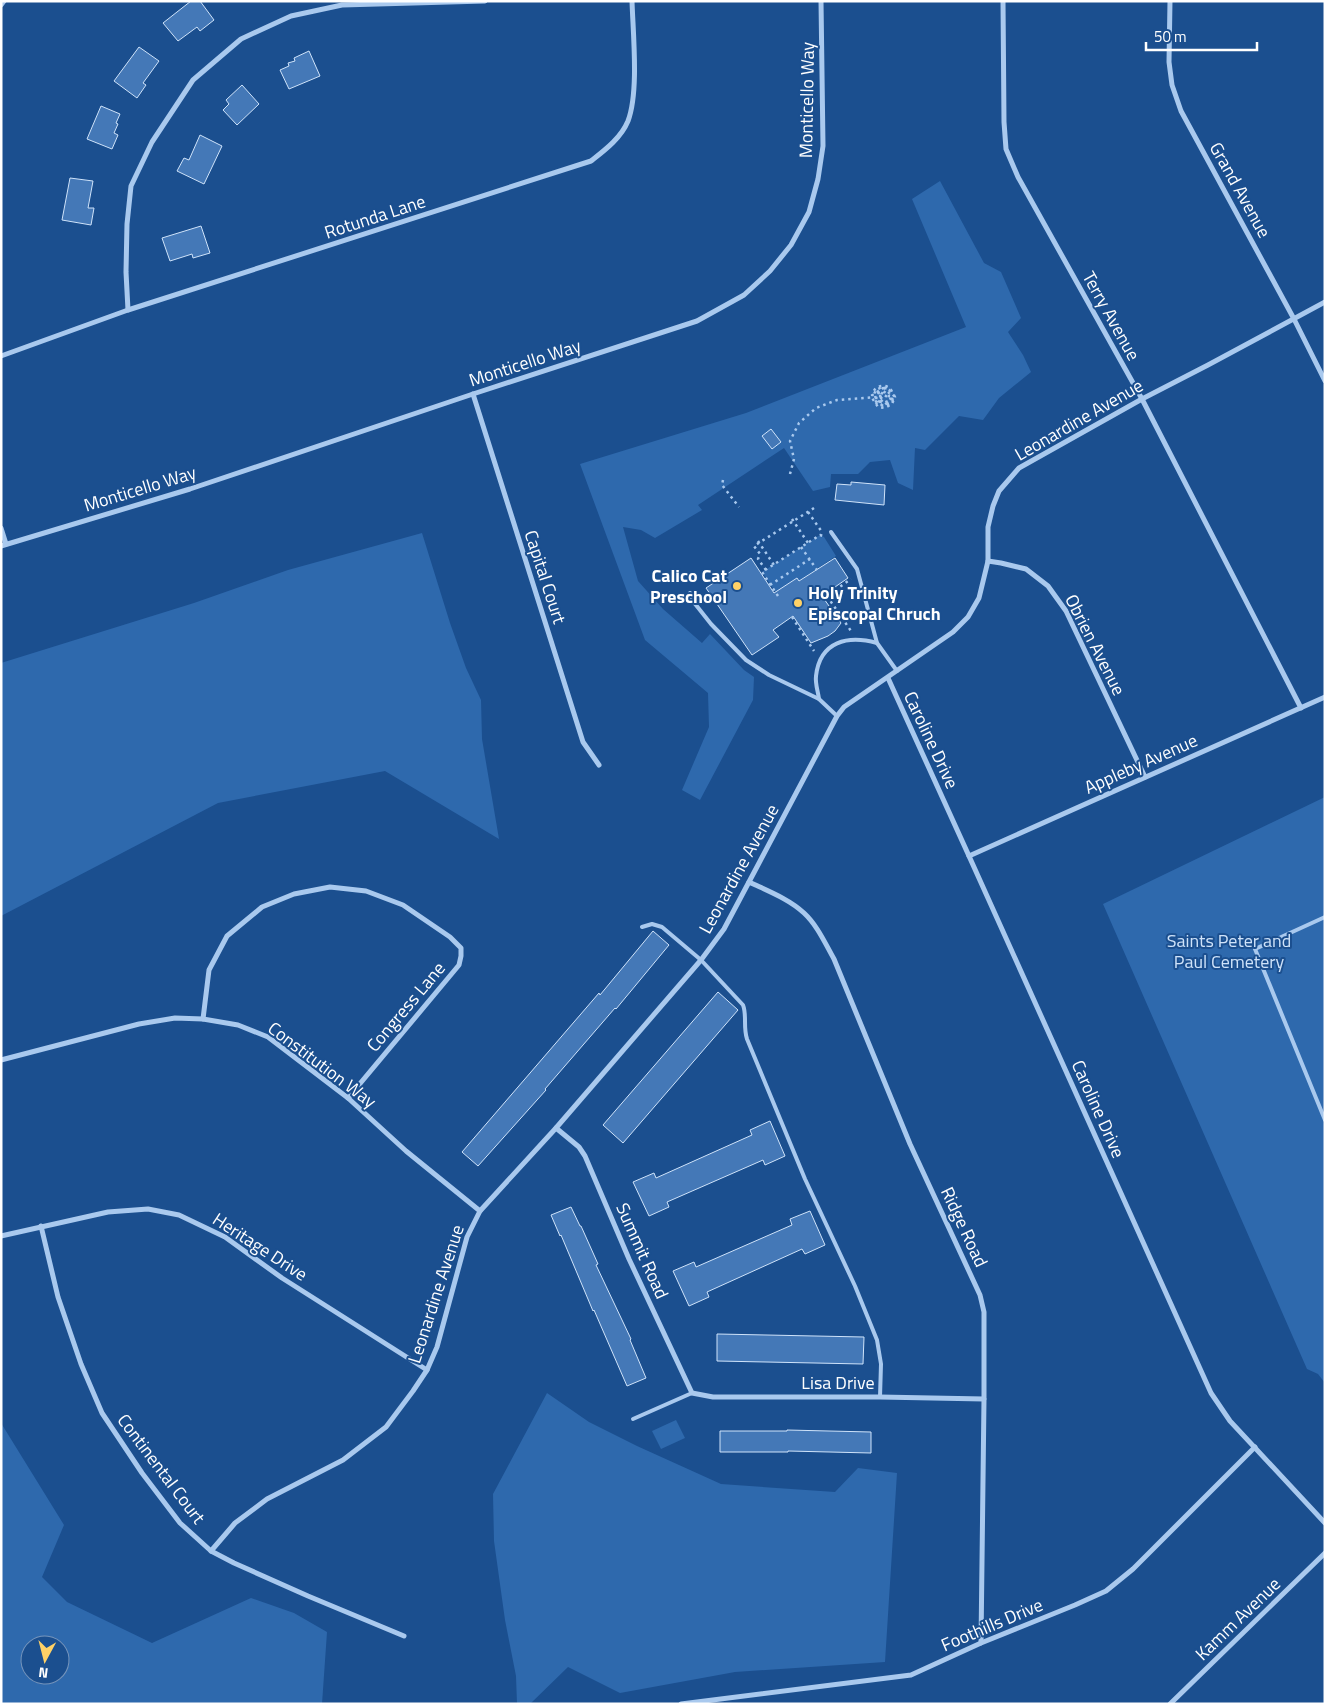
<svg xmlns="http://www.w3.org/2000/svg" width="1326" height="1705" font-family="'Titillium Web',sans-serif">
	<style>
		.green { fill: #2e69ad; fill-rule: evenodd }
		.building { fill: #4478b7; stroke: #cfe3fa }
		.lines { fill: none; stroke-linecap: round; stroke-linejoin: round }
		.path { stroke: #a9c9ee; stroke-width: 2.5; stroke-dasharray: 2.5 4; stroke-linecap: butt }
		.lane { stroke: #a9c9ee; stroke-width: 4 }
		.street { stroke: #a9c9ee; stroke-width: 5 }
		.poi-dot { fill: #ffd166; stroke: #1b4f8f; stroke-width: 2 }
		.labels { text-anchor: middle; stroke-width: 4; stroke-linejoin: round; paint-order: stroke }
		.street-label { font-size: 18px; fill: #fff; stroke: #1b4f8f }
		.poi-label { font-size: 18px; font-weight: bold; fill: #fff; stroke: #1b4f8f; text-anchor: end }
		.park-label { font-size: 18px; fill: #cfe3fa; stroke: #1b4f8f }
	</style>
	<rect width="100%" height="100%" fill="#1b4f8f"/>
	<!-- green -->
	<g class="green">
		<path d="M940,181L984,263L1001,272L1021,318L1008,332L1023,355L1031,372L999,398L983,420L959,416L925,450L915,448L913,490L898,483L890,460L870,462L858,474H831L830,487L813,491L784,448L698,505L702,510L655,538L641,530L623,527L638,581L663,609L702,643L710,634L744,670L754,677L753,700L700,800L682,790L709,727L708,693L645,640L580,464L746,413L966,327L912,199Z"/>
		<path d="M422,533L450,623L466,668L481,700L482,739L499,839L385,771L218,803L1,916V663L194,603L288,570Z"/>
		<path d="M820,535L824,537L836,556L799,581L797,578L785,586L778,596L762,572Z"/>
		<path d="M1325,797V1383L1318,1374L1307,1369L1103,904Z"/>
		<path d="M547,1393L589,1422L637,1446L721,1484L835,1492L858,1468L897,1473L885,1662L735,1672L620,1693L568,1667L530,1704H517L516,1676L505,1620L494,1541L493,1494Z"/>
		<path d="M676,1420L685,1438L661,1449L652,1431Z"/>
		<path d="M1,1423L64,1525L42,1577L67,1602L152,1643L251,1598L294,1613L327,1632L322,1704H1ZM30,1645H60V1675H30Z"/>
	</g>
	<!-- building -->
	<g class="building">
		<path d="M191,1H200L214,20L200,31L197,27L178,41L163,23Z"/>
		<path d="M139,47L159,61L143,83L146,85L137,98L114,81Z"/>
		<path d="M309,51L320,76L289,89L280,70L289,66L288,63L295,61L294,58Z"/>
		<path d="M242,85L259,104L237,125L223,110L229,104L226,100Z"/>
		<path d="M101,106L120,114L116,123L118,124L114,133L118,135L112,149L87,139Z"/>
		<path d="M200,135L222,146L204,184L177,171L184,158L189,160Z"/>
		<path d="M70,178L93,181L88,208H94L91,225L62,220Z"/>
		<path d="M201,226L210,253L193,258L192,254L170,261L162,238Z"/>
		<path d="M771,429L781,442L772,449L762,436Z"/>
		<path d="M851,482L885,485L884,505L835,500L837,484L851,485Z"/>
		<path d="M751,558L774,593L797,578L799,581L835,558L848,578L822,596L841,623L835,631L828,636L811,643L793,616L773,630L779,637L752,655L706,588Z"/>
		<path d="M653,931L669,945L616,1009L615,1008L545,1089L546,1090L478,1166L462,1152L599,993L600,995Z"/>
		<path d="M718,992L738,1010L623,1143L603,1125Z"/>
		<path d="M770,1121L785,1156L765,1165L763,1160L667,1202L669,1207L649,1216L633,1182L654,1173L656,1178L752,1135L750,1130Z"/>
		<path d="M571,1207L580,1226H581L598,1264L596,1265L631,1339L630,1340L646,1378L627,1386L594,1310L593,1311L561,1235L560,1236L551,1215Z"/>
		<path d="M810,1211L825,1245L805,1254L802,1249L707,1292L709,1297L689,1306L673,1271L694,1262L696,1267L792,1225L790,1219Z"/>
		<path d="M717,1334L864,1337L863,1364L717,1361Z"/>
		<path d="M787,1430L871,1432V1453L788,1451V1452H720V1431H787Z"/>
	</g>
	<g class="lines">
		<!-- path -->
		<g class="path">
			<path d="M790,474L794,459L790,441L799,423L816,408L837,400L877,397L878,393L883,391L889,395L888,401L883,403L877,400L883,404L882,405L874,400L878,405L887,406L892,402L894,397L890,402L884,405C894,398 892,395 884,388L889,390L894,396L891,390L882,387L876,390L874,394L883,388L876,395H872C874,387 882,383 890,388L895,397L892,404L885,408L878,407L872,398H879L883,402L881,398L884,399L886,396L884,395L880,396L883,392L879,397H883"/>
			<path d="M723,480L722,485L739,507"/>
			<path d="M808,512L822,532"/>
			<path d="M792,519L808,543"/>
			<path d="M758,541L774,565"/>
			<path d="M801,547L817,570"/>
			<path d="M766,570L758,559L760,554L754,546L814,508"/>
			<path d="M770,585L810,559"/>
			<path d="M826,593L827,596L851,579"/>
			<path d="M778,596L762,572L820,535L823,536"/>
			<path d="M827,596L851,631"/>
			<path d="M792,617L814,651"/>
		</g>
		<!-- lane -->
		<g class="lane">
			<path d="M831,532L857,569L877,643L897,671"/>
			<path d="M690,593L692,600L711,624L746,660L769,675L819,699L837,716"/>
			<path d="M819,699C818,691 815,684 816,676C820,641 848,635 877,643"/>
			<path d="M1325,917L1255,949L1325,1120"/>
			<path d="M642,927L652,924L662,927L701,960L743,1005C747,1015 743,1027 747,1039L805,1179L855,1286L877,1340L881,1364L880,1397"/>
			<path d="M633,1419L692,1393"/>
		</g>
		<!-- street -->
		<g class="street">
			<path d="M1003,1L1004,122L1006,149L1018,177L1142,399L1301,708"/>
			<path d="M1170,1L1169,62L1172,85L1181,111L1294,319L1325,381"/>
			<path d="M1,5L4,1"/>
			<path d="M128,310L126,272L127,224L131,186L152,142L193,80L241,39L291,16L342,5L485,1"/>
			<path d="M1,356L128,310L591,161C605,150 621,138 628,121C639,92 633,34 632,1"/>
			<path d="M473,394L583,742L599,765"/>
			<path d="M1,528L6,544"/>
			<path d="M1,546L190,489L473,394L697,321L744,295L770,271L791,245L809,212L818,179L823,146L821,1"/>
			<path d="M988,561L1001,563L1026,569L1048,586L1066,611L1145,777"/>
			<path d="M888,678L969,856L1211,1393L1230,1421L1325,1523"/>
			<path d="M969,856L1325,697"/>
			<path d="M749,882C768,891 789,899 804,913C817,925 825,943 834,959L910,1144L980,1295L984,1312V1399L981,1643"/>
			<path d="M203,1019L209,970L227,936L262,907L294,894L330,887L366,891L403,905L450,937L461,948V956L459,965L348,1098"/>
			<path d="M1,1060L139,1024L175,1018L203,1019L238,1025L268,1037L348,1098L406,1151L480,1211"/>
			<path d="M556,1128L579,1147L585,1156L629,1259L692,1393L713,1397H880L984,1399"/>
			<path d="M41,1226L58,1297L81,1364L102,1413L142,1473L180,1523L211,1551L234,1563L308,1596L404,1636"/>
			<path d="M1,1236L108,1212L148,1209L179,1215L225,1237L282,1278L427,1370"/>
			<path d="M211,1551L235,1523L267,1499L343,1460L386,1427L413,1391L427,1370L437,1347L467,1237L480,1211L556,1128L701,960L724,929L837,716L844,707L953,632L968,617L979,598L988,561V527L993,506L999,491L1019,468L1142,399L1208,365L1325,302"/>
			<path d="M681,1704L911,1675L981,1643L1075,1605L1106,1591L1133,1569L1255,1447"/>
			<path d="M1170,1704L1325,1553"/>
		</g>
	</g>
	<!-- markers -->
	<g class="poi-dot">
		<circle cx="737" cy="586" r="5"/>
		<circle cx="798" cy="603" r="5"/>
	</g>
	<g class="labels">
		<!-- street labels -->
		<g class="street-label">
			<text transform="translate(807 100) rotate(-89)" y="6">Monticello Way</text>
			<text transform="translate(1240 190) rotate(61)" y="6">Grand Avenue</text>
			<text transform="translate(375 217) rotate(-18)" y="6">Rotunda Lane</text>
			<text transform="translate(1111 316) rotate(61)" y="6">Terry Avenue</text>
			<text transform="translate(525 363) rotate(-18)" y="6">Monticello Way</text>
			<text transform="translate(1079 420) rotate(-30)" y="6">Leonardine Avenue</text>
			<text transform="translate(140 489) rotate(-17)" y="6">Monticello Way</text>
			<text transform="translate(545 577) rotate(72)" y="6">Capital Court</text>
			<text transform="translate(1095 645) rotate(63)" y="6">Obrien Avenue</text>
			<text transform="translate(931 740) rotate(65)" y="6">Caroline Drive</text>
			<text transform="translate(1141 764) rotate(-24)" y="6">Appleby Avenue</text>
			<text transform="translate(739 869) rotate(-61)" y="6">Leonardine Avenue</text>
			<text transform="translate(406 1007) rotate(-50)" y="6">Congress Lane</text>
			<text transform="translate(322 1065) rotate(37)" y="6">Constitution Way</text>
			<text transform="translate(1098 1109) rotate(66)" y="6">Caroline Drive</text>
			<text transform="translate(964 1227) rotate(65)" y="6">Ridge Road</text>
			<text transform="translate(260 1247) rotate(33)" y="6">Heritage Drive</text>
			<text transform="translate(642 1251) rotate(66)" y="6">Summit Road</text>
			<text transform="translate(436 1294) rotate(-72)" y="6">Leonardine Avenue</text>
			<text x="838" y="1389">Lisa Drive</text>
			<text transform="translate(161 1469) rotate(53)" y="6">Continental Court</text>
			<text transform="translate(1238 1619) rotate(-44)" y="6">Kamm Avenue</text>
			<text transform="translate(992 1625) rotate(-23)" y="6">Foothills Drive</text>
		</g>
		<!-- poi labels -->
		<g class="poi-label">
			<text x="727" y="582">Calico Cat<tspan x="727" dy="21">Preschool</tspan></text>
			<text x="808" y="599" text-anchor="start">Holy Trinity<tspan x="808" dy="21">Episcopal Chruch</tspan></text>
		</g>
		<!-- park labels -->
		<g class="park-label">
			<text x="1229" y="947">Saints Peter and<tspan x="1229" dy="21">Paul Cemetery</tspan></text>
		</g>
	</g>
	<!-- border -->
	<rect width="1326" height="1705" fill="none" stroke="#ffffff" stroke-width="5"/>
	<!-- north arrow -->
	<g transform="translate(45 1660) rotate(187)"><circle r="24" fill="#1b4f8f" stroke="#7695bc"/>
	<path d="M0-4L9 19L0 12L-9 19Z" fill="#ffd166"/>
	<text y="-8" font-size="14" font-weight="bold" text-anchor="middle" fill="#ffffff">N</text>
	</g>
	<!-- scale -->
	<path d="M1146 42v8h111v-8" fill="none" stroke="#ffffff" stroke-width="2.5"/>
	<text x="1154" y="42" font-size="15" fill="#ffffff" stroke="#1b4f8f" stroke-width="4" paint-order="stroke">50 m</text>
</svg>
